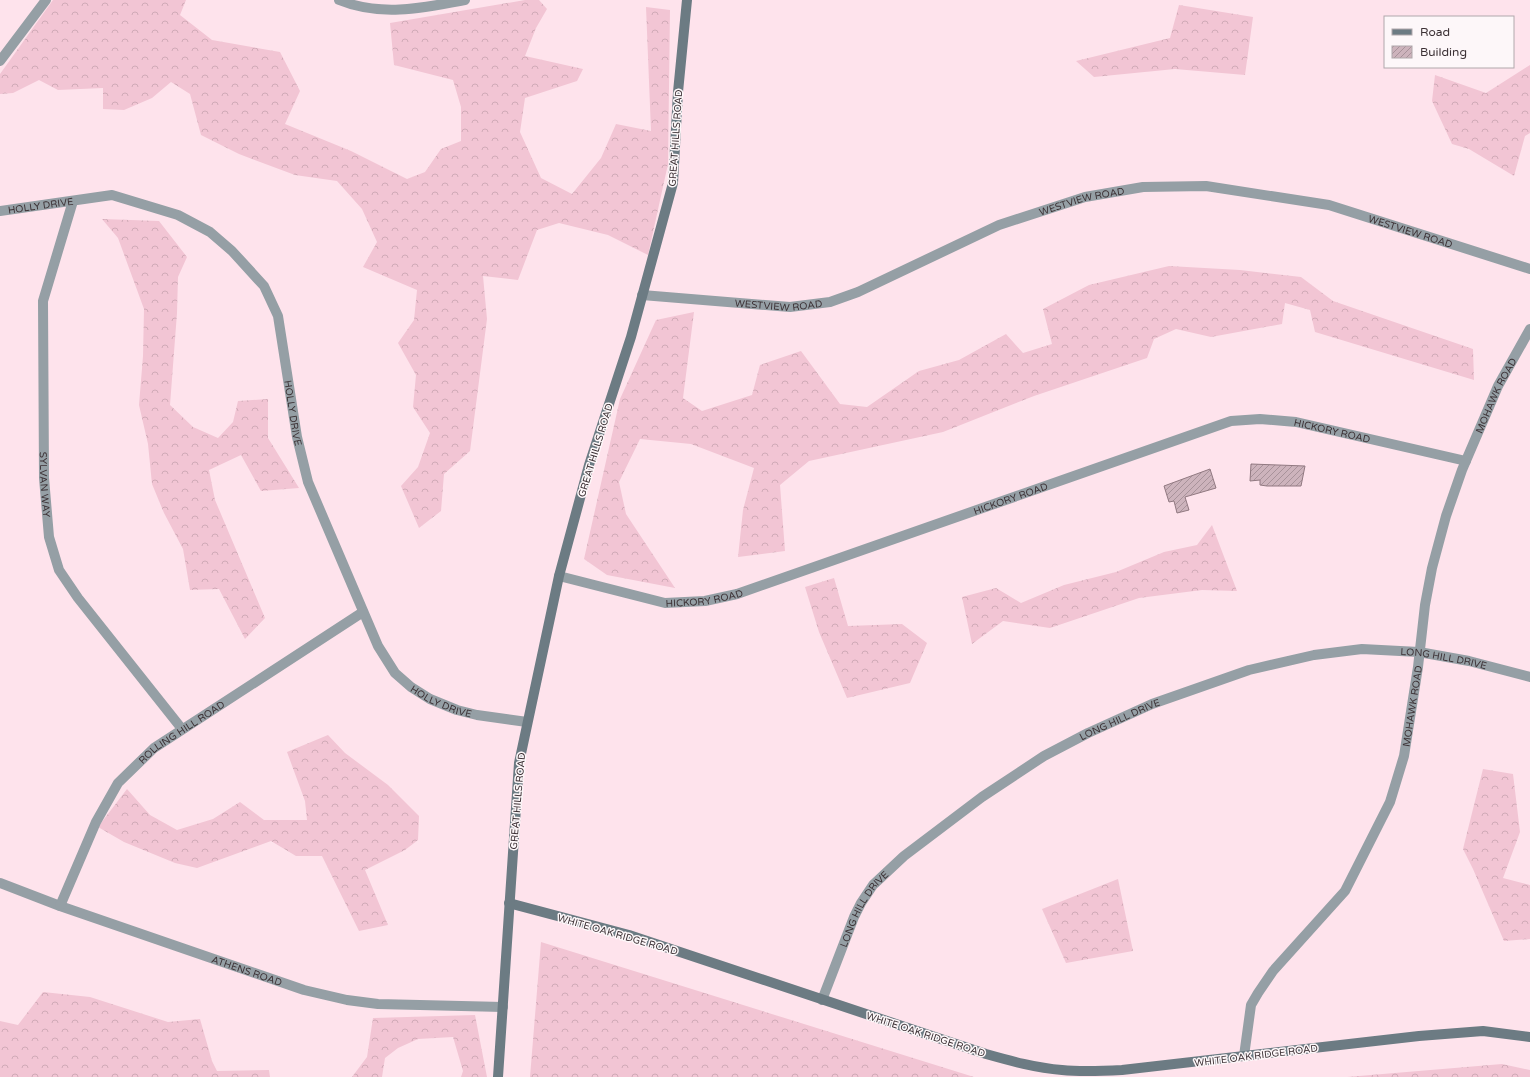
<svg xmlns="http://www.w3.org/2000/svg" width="1530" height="1077" font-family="'Varela Round',sans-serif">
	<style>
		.forest { fill: url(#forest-crowns) }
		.building { fill: url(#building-hatch); stroke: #917981 }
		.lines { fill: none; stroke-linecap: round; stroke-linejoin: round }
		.street { stroke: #959fa5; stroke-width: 10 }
		.secondary { stroke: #6c7b83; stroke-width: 10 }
		.labels { text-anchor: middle; stroke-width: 3; stroke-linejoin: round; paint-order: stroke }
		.street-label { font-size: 10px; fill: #3c3135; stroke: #fdf7f9 }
	</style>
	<defs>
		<pattern id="forest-crowns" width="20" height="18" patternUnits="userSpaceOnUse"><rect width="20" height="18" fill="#f2c5d4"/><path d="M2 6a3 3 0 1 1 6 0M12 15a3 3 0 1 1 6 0" fill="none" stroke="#d0aab7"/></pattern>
		<pattern id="building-hatch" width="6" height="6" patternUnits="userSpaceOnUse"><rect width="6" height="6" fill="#cdb3bc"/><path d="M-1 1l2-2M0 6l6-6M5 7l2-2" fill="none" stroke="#a8929a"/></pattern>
	</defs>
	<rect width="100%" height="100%" fill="#fee3ec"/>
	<!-- forest -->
	<g class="forest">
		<path d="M53,0H186L180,15L212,40L280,52L300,91L285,124L351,151L407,179L425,172L441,149L461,141V107L453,80L394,65L390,23L525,0H539L547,9L536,28L525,56L583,69L577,81L525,98L520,132L541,178L572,194L601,158L616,124L651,131L646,7L670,10L668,164L648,255L608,235L559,223L537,230L518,280L483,276L487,319L470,451L444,474L441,511L419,528L401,486L418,467L430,433L413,407L416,375L398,343L414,320L417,290L363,267L377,242L362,209L337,181L295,175L239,154L201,135L190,94L171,82L152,98L124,110L103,109V88L58,90L39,80L13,93L0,94V74Z"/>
		<path d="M1179,5L1253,17L1245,75L1175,69L1094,77L1076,61L1170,38Z"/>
		<path d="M1530,65V133L1525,136L1514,176L1469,149L1452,144L1432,101L1435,75L1486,93Z"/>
		<path d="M102,219L159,221L187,257L178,277L177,313L170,405L193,427L218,438L233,422L238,401L268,399V438L299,488L261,491L241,455L209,470L215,500L265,618L245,639L219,589L190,590L183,549L164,513L152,484L148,444L139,405L143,356L144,309L118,238Z"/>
		<path d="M1169,266L1240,270L1301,277L1333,301L1473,349L1474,380L1315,332L1310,310L1285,303L1282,324L1211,337L1176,329L1154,339L1147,358L1034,396L943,432L809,461L780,485L785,551L738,557L743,510L754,468L691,444L640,439L619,482L626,514L675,588L607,575L584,559L620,399L656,320L694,312L683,398L702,411L752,395L760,365L801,351L840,404L867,407L919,371L959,360L1006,334L1023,353L1052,344L1043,309L1089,285Z"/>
		<path d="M1212,525L1237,591L1202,590L1139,598L1050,628L1003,621L972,644L962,597L996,588L1021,603L1064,585L1116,572L1164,552L1197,545Z"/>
		<path d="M834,578L848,626L902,624L927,643L910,683L847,698L819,632L805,587Z"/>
		<path d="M328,735L345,753L388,785L419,816L418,840L405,850L365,870L388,925L359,931L322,856H296L271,841L197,868L175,863L124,842L98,827L127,789L150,815L177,830L213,819L240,802L264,820H307L305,801L287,752Z"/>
		<path d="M1483,769L1513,774L1520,832L1503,878L1530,885V939L1504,941L1473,869L1463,849Z"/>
		<path d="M1118,879L1133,951L1066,963L1042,909Z"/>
		<path d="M541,942L974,1077H530Z"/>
		<path d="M43,992L90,997L168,1022L200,1019L212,1061L217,1071L269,1070L270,1077H0V1021L18,1025Z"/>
		<path d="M475,1015L487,1077H461L463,1071L453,1037L418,1039L398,1048L385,1058L382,1077H352L367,1057L373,1018Z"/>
		<path d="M1502,1064L1530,1070V1077H1347Z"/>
	</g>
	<!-- building -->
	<g class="building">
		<path d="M1251,464L1305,466L1301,486H1267L1260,485V480L1250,481Z"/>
		<path d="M1210,469L1216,488L1185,497L1189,510L1177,513L1174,501L1169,502L1164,486Z"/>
	</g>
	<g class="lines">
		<!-- street -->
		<g class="street">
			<path d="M339,0C380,17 423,8 465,0"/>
			<path d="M0,61L46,0"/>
			<path id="s1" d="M73,201L43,301L44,478L49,537L59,570L78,598L182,729"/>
			<path id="s2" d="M0,211L112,195L178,215L210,232L232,251L264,286L278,316L297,437L308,482L378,646L395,673L411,687L430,699L457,710L477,715L527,722"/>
			<path id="s3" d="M642,295L790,307L830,302L858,292L999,225L1085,197L1143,187L1206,186L1329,205L1530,269"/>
			<path id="s4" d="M559,576L665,603L705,601L737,594L1231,421L1260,419L1296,422L1466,461"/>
			<path id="s5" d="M0,883L60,906L304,990L347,1000L378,1004L503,1007"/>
			<path id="s6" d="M60,906L96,822L118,783L154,748L363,612"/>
			<path id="s7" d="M822,1000L854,917L861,903L873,885L904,856L982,797L1044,756L1088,733L1152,704L1249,670L1314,655L1362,649L1419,652L1469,661L1530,677"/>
			<path id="s8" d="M1244,1056L1251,1005L1258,993L1273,971L1345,891L1390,802L1404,756L1418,667L1425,605L1432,568L1446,516L1462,470L1498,386L1530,329"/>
		</g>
		<!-- secondary -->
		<g class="secondary">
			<path d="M509,903L629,935L986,1054C1011,1061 1036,1068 1062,1070C1082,1072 1102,1071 1122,1070L1419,1036L1483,1031L1530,1037"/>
			<path d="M498,1077L519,763L559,576L589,465L631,337L673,183L678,92L687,0"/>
		</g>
	</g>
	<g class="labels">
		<!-- street labels -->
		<g class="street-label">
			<text transform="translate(675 138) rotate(-86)" y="4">GREAT HILLS ROAD</text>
			<text dy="4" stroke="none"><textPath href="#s3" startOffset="461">WESTVIEW ROAD</textPath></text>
			<text dy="4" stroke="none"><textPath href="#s2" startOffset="41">HOLLY DRIVE</textPath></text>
			<text dy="4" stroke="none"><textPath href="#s3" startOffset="797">WESTVIEW ROAD</textPath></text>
			<text dy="4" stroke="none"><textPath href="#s3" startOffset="137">WESTVIEW ROAD</textPath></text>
			<text dy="4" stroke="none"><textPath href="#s8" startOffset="722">MOHAWK ROAD</textPath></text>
			<text dy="4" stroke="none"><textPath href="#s2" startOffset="426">HOLLY DRIVE</textPath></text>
			<text dy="4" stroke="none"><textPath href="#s4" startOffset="808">HICKORY ROAD</textPath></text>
			<text transform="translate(595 450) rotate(-73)" y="4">GREAT HILLS ROAD</text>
			<text dy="4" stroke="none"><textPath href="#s1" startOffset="288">SYLVAN WAY</textPath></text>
			<text dy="4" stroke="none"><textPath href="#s4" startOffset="472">HICKORY ROAD</textPath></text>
			<text dy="4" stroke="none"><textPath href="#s4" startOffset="149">HICKORY ROAD</textPath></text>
			<text dy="4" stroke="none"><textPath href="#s7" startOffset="761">LONG HILL DRIVE</textPath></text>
			<text dy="4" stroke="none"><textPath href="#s2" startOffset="762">HOLLY DRIVE</textPath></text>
			<text dy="4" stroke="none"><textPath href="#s8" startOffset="398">MOHAWK ROAD</textPath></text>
			<text dy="4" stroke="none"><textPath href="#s7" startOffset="425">LONG HILL DRIVE</textPath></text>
			<text dy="4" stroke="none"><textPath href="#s6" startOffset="218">ROLLING HILL ROAD</textPath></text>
			<text transform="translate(517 801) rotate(-85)" y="4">GREAT HILLS ROAD</text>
			<text dy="4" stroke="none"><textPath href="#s7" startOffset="101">LONG HILL DRIVE</textPath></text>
			<text transform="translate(618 934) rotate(16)" y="4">WHITE OAK RIDGE ROAD</text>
			<text dy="4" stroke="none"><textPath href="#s5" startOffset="262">ATHENS ROAD</textPath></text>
			<text transform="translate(926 1034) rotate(18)" y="4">WHITE OAK RIDGE ROAD</text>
			<text transform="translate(1256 1055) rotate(-7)" y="4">WHITE OAK RIDGE ROAD</text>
		</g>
	</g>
	<!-- legend -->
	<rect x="1384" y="16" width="130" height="52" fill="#fdf7f9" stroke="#b0a8ab"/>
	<rect x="1392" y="29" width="20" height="6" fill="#6c7b83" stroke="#b0a8ab"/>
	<text x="1420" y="36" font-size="12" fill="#3c3135">Road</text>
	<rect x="1392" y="46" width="20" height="12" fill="url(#building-hatch)" stroke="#b0a8ab"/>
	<text x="1420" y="56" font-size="12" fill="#3c3135">Building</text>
</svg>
